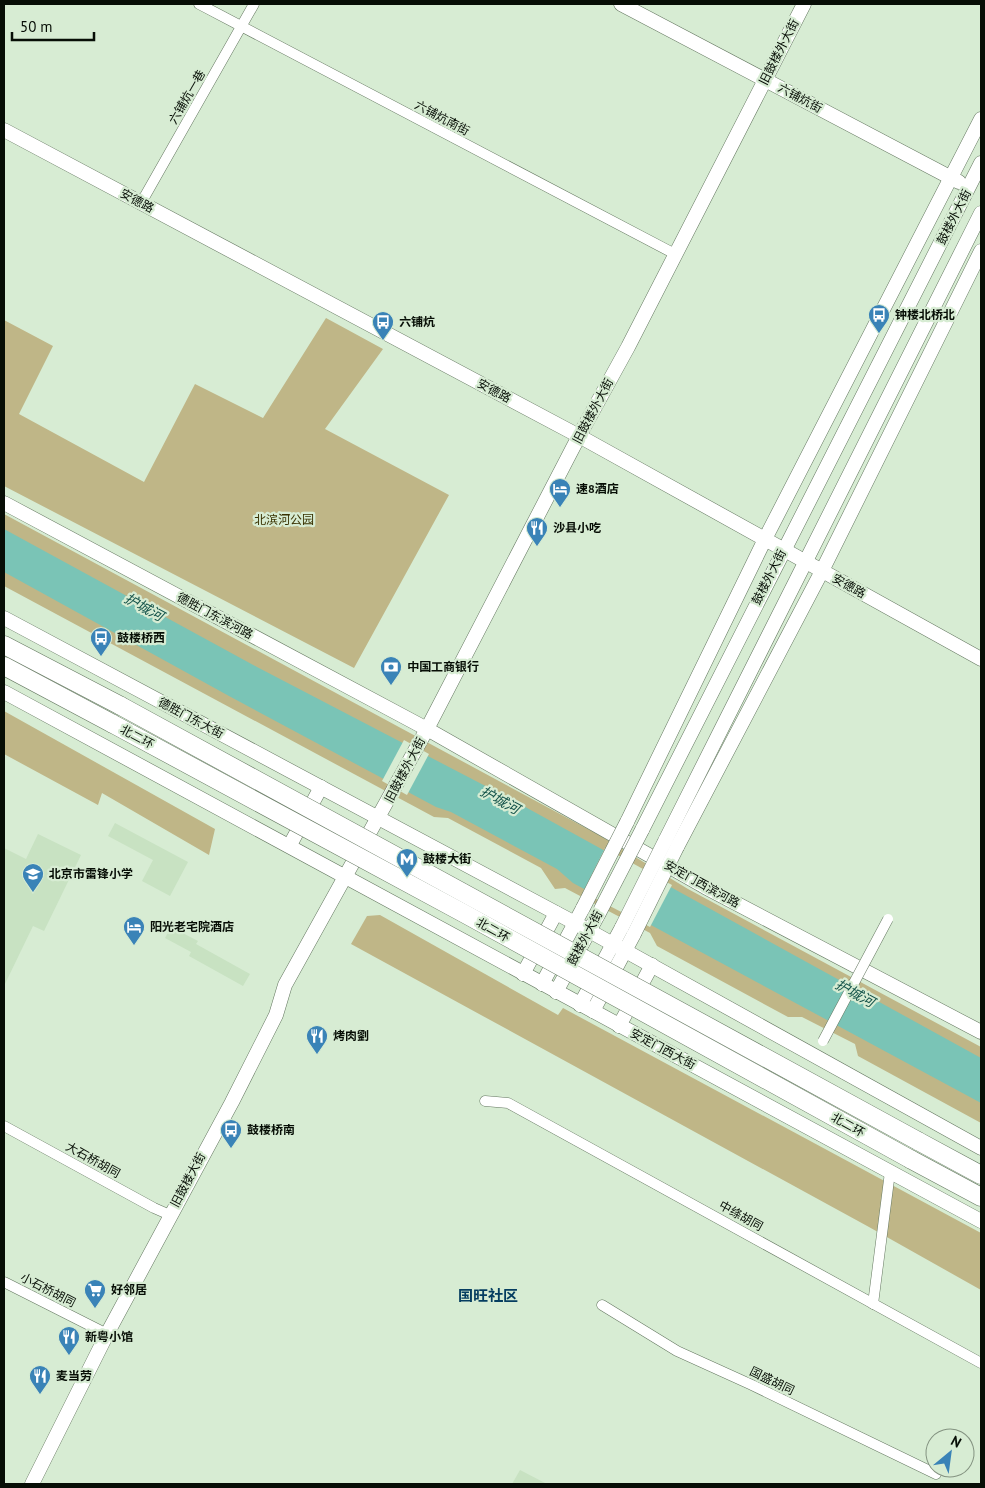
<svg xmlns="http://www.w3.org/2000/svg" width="985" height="1488" font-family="'PT Sans','Noto Sans SC',sans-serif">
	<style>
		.built { fill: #c8e2c2 }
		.green { fill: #bfb687 }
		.water { fill: #7ac4b6 }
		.pier { fill: #d7ecd3 }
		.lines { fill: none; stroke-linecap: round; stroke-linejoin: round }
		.street-casing { stroke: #647760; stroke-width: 11 }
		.secondary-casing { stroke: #647760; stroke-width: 15 }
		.highway-casing { stroke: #647760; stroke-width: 19 }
		.street { stroke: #fff; stroke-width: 10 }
		.secondary { stroke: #fff; stroke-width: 14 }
		.highway { stroke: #fff; stroke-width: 18 }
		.street-bridge-casing { stroke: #647760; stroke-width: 11; stroke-linecap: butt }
		.secondary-bridge-casing { stroke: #647760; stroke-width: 15; stroke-linecap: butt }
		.highway-bridge-casing { stroke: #647760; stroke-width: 19; stroke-linecap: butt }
		.street-bridge { stroke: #fff; stroke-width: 10 }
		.secondary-bridge { stroke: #fff; stroke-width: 14 }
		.highway-bridge { stroke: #fff; stroke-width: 18 }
		.labels { text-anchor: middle; stroke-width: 4.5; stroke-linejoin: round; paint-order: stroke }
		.street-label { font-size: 12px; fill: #070e06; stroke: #d7ecd3 }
		.poi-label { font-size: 12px; font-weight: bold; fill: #070e06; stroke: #d7ecd3; text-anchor: start }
		.park-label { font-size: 12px; fill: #393101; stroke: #d7ecd3 }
		.water-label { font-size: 14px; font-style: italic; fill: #125148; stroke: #d7ecd3 }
		.quarter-label { font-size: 15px; font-weight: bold; fill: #053d60; stroke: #d7ecd3 }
	</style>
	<rect width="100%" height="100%" fill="#d7ecd3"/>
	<!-- built -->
	<g class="built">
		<path d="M115,823L188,862L170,896L142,881L153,860L108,836Z"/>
		<path d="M38,834L81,855L44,931L33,926L4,986V848L26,859Z"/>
		<path d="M171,927L198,941L196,944L250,974L243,986L189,956L191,952L165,938Z"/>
		<path d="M520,1470L547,1484H512Z"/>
	</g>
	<!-- green -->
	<g class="green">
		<path d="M326,318L383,349L325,429L449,495L354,668L4,486V320L53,346L19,414L144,482L195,384L263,418Z"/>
		<path d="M4,514L599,835L688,889L981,1047V1123L858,1056L855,1044L802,1017H788L657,946L650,933L565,888L555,889L541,868L448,818L434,817L4,586Z"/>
		<path d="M4,711L215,829L209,855L102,793L98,805L4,754Z"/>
		<path d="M380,915L558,1015L563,1008L981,1233V1290L869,1227L351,944L367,916Z"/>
	</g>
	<!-- water -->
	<path class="water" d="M4,529L257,667L518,803L981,1058V1103L573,883L557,869L451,812L436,807L229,696L4,572Z"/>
	<!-- pier -->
	<g class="pier">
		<path d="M404,740L429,754L407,795L382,781Z"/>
		<path d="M605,848L672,885L650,927L583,892Z"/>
	</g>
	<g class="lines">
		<!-- street casing -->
		<g class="street-casing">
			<g id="street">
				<path d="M199,4L675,254"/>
				<path d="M141,203L254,4"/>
				<path d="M485,1101L508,1103L981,1363"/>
				<path d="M4,1126L154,1208L170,1215"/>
				<path d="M4,1282L107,1334"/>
				<path d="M873,1304L890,1172"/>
				<path d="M602,1305L677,1351L752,1385L936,1474"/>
			</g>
		</g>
		<!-- secondary casing -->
		<g class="secondary-casing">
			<g id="secondary">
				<path d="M621,4L959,182"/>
				<path d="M4,130L579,436L981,659"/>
				<path d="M4,503L427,729L705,887L981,1032"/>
				<path d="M4,618L575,923L981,1148"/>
				<path d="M4,692L981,1221"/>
				<path d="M627,822L765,539L981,119"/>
				<path d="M642,830L981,163"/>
				<path d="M665,841L981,213"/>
				<path d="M290,845L321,787"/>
				<path d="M677,847L822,571L981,251"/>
				<path d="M523,974L556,913"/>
				<path d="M542,984L583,908"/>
				<path d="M556,992L598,915"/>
				<path d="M580,1005L622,927"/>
				<path d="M593,1011L634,934"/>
				<path d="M619,1026L652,965"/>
				<path d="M32,1484L107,1334L232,1102L276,1015L285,985L427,729L579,436L628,347L804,4"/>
			</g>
		</g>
		<!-- highway casing -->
		<g class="highway-casing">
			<g id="highway">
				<path d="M4,645L121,706"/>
				<path d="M4,666L113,724"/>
				<path d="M918,1141L981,1175"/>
				<path d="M910,1159L981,1197"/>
			</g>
		</g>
		<!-- street -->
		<use href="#street" class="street"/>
		<!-- secondary -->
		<use href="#secondary" class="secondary"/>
		<!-- highway -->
		<use href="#highway" class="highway"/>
		<!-- street-bridge casing -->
		<g class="street-bridge-casing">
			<path id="street-bridge" d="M823,1041L888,919"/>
		</g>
		<!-- secondary-bridge casing -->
		<g class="secondary-bridge-casing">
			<g id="secondary-bridge">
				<path d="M583,908L627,822"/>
				<path d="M598,915L642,830"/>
				<path d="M622,927L665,841"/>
				<path d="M634,934L677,847"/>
			</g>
		</g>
		<!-- highway-bridge casing -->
		<g class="highway-bridge-casing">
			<g id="highway-bridge">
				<path d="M121,706L918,1141"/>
				<path d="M113,724L465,914L910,1159"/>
			</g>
		</g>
		<!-- street-bridge -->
		<use href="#street-bridge" class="street-bridge"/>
		<!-- secondary-bridge -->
		<use href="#secondary-bridge" class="secondary-bridge"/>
		<!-- highway-bridge -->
		<use href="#highway-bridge" class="highway-bridge"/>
	</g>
	<!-- icons -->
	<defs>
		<g id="bus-pin" transform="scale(1.125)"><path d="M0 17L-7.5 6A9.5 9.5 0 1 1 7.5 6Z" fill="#3a83b7" stroke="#d7ecd3"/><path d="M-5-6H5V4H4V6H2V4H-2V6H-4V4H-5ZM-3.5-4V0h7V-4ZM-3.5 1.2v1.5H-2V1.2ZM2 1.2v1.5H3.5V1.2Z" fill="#fff"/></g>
		<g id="hotel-pin" transform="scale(1.125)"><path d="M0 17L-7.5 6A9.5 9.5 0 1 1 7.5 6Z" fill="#3a83b7" stroke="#d7ecd3"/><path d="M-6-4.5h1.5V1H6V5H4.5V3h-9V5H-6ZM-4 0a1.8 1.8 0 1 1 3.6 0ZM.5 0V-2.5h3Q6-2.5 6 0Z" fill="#fff"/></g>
		<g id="restaurant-pin" transform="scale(1.125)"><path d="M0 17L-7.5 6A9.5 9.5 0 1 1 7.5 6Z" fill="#3a83b7" stroke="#d7ecd3"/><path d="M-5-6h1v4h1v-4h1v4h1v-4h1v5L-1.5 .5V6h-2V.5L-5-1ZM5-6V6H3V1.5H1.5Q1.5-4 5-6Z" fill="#fff"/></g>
		<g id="bank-pin" transform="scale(1.125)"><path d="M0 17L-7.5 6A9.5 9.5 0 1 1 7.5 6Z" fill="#3a83b7" stroke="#d7ecd3"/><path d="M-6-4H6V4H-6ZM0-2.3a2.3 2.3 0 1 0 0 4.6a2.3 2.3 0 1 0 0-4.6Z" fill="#fff"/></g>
		<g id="metro-pin" transform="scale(1.125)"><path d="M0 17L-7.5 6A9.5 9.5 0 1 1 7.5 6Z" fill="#3a83b7" stroke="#d7ecd3"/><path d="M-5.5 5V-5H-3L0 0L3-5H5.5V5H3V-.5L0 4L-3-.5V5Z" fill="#fff"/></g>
		<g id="school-pin" transform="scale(1.125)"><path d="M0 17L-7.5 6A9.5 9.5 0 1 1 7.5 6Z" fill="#3a83b7" stroke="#d7ecd3"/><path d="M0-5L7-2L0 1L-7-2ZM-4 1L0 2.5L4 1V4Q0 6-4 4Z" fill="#fff"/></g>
		<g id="supermarket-pin" transform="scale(1.125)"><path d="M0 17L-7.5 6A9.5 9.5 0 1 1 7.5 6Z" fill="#3a83b7" stroke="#d7ecd3"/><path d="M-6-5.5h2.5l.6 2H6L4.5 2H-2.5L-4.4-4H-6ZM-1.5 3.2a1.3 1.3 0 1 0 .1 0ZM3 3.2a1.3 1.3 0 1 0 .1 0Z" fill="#fff"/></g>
	</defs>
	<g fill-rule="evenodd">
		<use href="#bus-pin" x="879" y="315"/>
		<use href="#bus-pin" x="383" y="322"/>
		<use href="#hotel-pin" x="560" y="489"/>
		<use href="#restaurant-pin" x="537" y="528"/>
		<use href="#bus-pin" x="101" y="638"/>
		<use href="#bank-pin" x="391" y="667"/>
		<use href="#metro-pin" x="407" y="859"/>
		<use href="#school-pin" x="33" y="874"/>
		<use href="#hotel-pin" x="134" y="927"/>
		<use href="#restaurant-pin" x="317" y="1036"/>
		<use href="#bus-pin" x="231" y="1130"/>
		<use href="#supermarket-pin" x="95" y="1290"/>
		<use href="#restaurant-pin" x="69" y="1337"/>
		<use href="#restaurant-pin" x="40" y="1376"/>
	</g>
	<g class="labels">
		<!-- street labels -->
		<g class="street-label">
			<text transform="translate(779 52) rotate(-63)" y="4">旧鼓楼外大街</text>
			<text transform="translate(187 97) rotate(-60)" y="4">六铺炕一巷</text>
			<text transform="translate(800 98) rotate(28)" y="4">六铺炕街</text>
			<text transform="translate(442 118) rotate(28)" y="4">六铺炕南街</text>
			<text transform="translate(137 201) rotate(28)" y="4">安德路</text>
			<text transform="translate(954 217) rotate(-63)" y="4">鼓楼外大街</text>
			<text transform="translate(494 391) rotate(28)" y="4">安德路</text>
			<text transform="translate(593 411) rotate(-62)" y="4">旧鼓楼外大街</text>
			<text transform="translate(769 577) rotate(-63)" y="4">鼓楼外大街</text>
			<text transform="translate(849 586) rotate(29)" y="4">安德路</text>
			<text transform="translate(215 616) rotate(28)" y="4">德胜门东滨河路</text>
			<text transform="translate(191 718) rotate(28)" y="4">德胜门东大街</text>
			<text transform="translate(137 737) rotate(28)" y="4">北二环</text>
			<text transform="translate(405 770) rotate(-62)" y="4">旧鼓楼外大街</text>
			<text transform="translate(702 884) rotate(29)" y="4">安定门西滨河路</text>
			<text transform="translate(493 930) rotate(29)" y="4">北二环</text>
			<text transform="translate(585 938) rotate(-62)" y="4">鼓楼外大街</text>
			<text transform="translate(663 1049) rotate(28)" y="4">安定门西大街</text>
			<text transform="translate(848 1125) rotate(29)" y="4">北二环</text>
			<text transform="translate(93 1160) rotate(29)" y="4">大石桥胡同</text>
			<text transform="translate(188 1180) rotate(-62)" y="4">旧鼓楼大街</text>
			<text transform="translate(741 1216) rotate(29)" y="4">中绦胡同</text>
			<text transform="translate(48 1290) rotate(27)" y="4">小石桥胡同</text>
			<text transform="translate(772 1381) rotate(26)" y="4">国盛胡同</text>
		</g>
		<!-- poi labels -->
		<g class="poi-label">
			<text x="895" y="319">钟楼北桥北</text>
			<text x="399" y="326">六铺炕</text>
			<text x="576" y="493">速8酒店</text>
			<text x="553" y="532">沙县小吃</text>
			<text x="117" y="642">鼓楼桥西</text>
			<text x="407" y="671">中国工商银行</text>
			<text x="423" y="863">鼓楼大街</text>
			<text x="49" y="878">北京市雷锋小学</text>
			<text x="150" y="931">阳光老宅院酒店</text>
			<text x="333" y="1040">烤肉劉</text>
			<text x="247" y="1134">鼓楼桥南</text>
			<text x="111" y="1294">好邻居</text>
			<text x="85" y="1341">新粤小馆</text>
			<text x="56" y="1380">麦当劳</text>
		</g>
		<!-- park labels -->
		<g class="park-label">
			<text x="284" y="524">北滨河公园</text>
		</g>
		<!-- water labels -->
		<g class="water-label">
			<text transform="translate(144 607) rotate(29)" y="5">护城河</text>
			<text transform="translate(500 800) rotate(29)" y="5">护城河</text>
			<text transform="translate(855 993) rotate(29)" y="5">护城河</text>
		</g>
		<!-- quarter labels -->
		<g class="quarter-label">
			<text x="488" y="1301">国旺社区</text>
		</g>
	</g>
	<!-- border -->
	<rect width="985" height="1488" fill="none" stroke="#070e06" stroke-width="10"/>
	<!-- north arrow -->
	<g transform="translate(950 1453) rotate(29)"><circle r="24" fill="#d7ecd3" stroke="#849381"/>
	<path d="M0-4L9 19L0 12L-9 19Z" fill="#3a83b7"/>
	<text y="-8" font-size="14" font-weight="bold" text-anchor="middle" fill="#070e06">N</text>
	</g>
	<!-- scale -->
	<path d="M12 32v8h82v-8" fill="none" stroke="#070e06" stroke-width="2.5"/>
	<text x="20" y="32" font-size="15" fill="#070e06" stroke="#d7ecd3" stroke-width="4" paint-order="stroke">50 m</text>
</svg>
